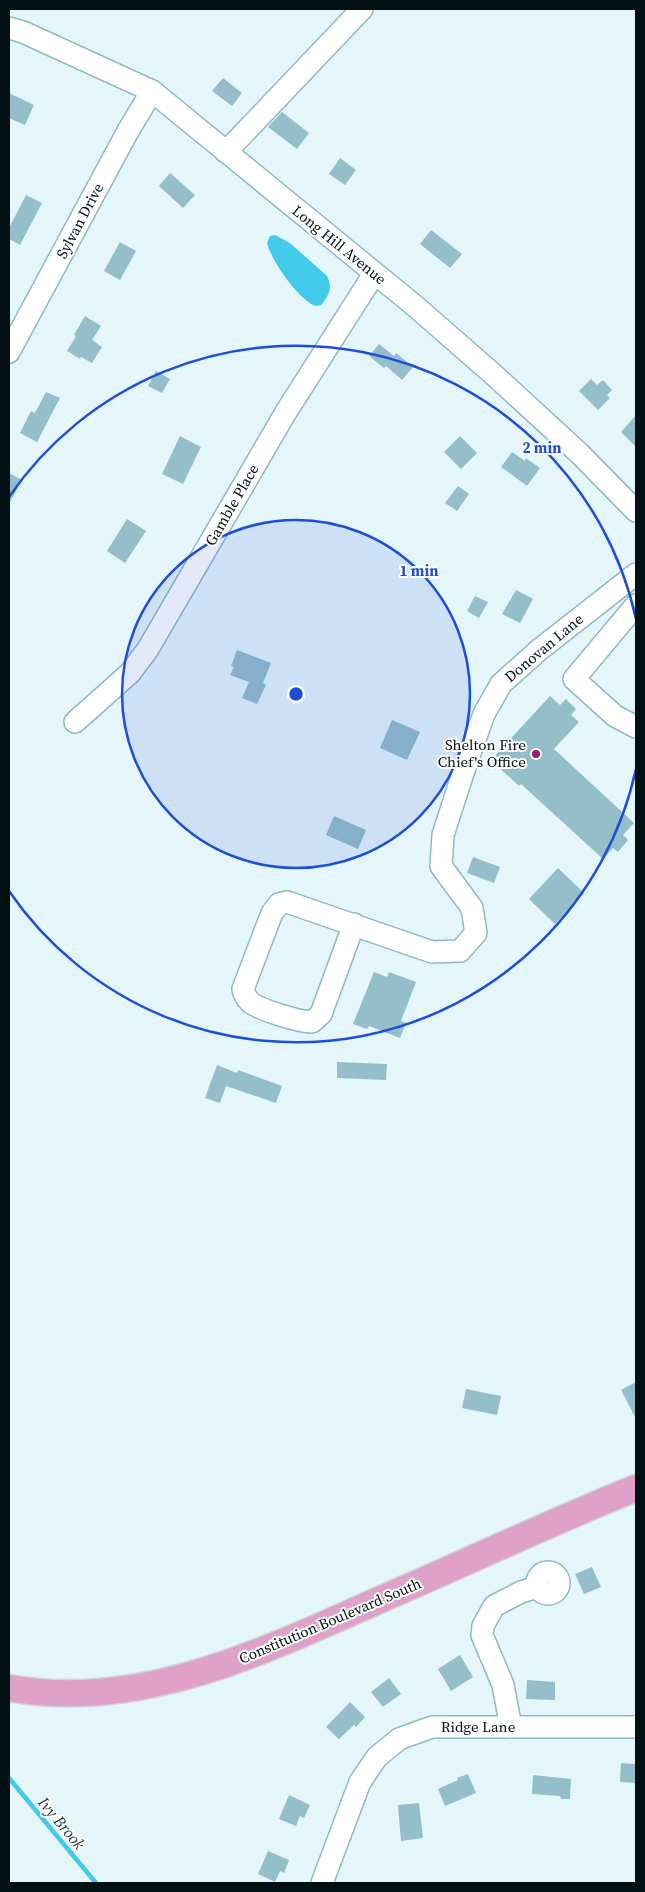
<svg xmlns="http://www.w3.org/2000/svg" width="645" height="1892" font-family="'Source Serif 4',serif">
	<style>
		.water { fill: #42caeb }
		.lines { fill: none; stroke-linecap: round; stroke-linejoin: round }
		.stream { stroke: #42caeb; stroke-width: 4.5 }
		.building { fill: #93beca }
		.minor-casing { stroke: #8eb9c5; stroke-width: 24 }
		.major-casing { stroke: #d1d4d5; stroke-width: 29 }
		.minor { stroke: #fff; stroke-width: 21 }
		.major { stroke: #dfa1ca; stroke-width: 26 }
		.ring { fill: none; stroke: #1d4ed8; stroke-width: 2.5 }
		.poi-dot { fill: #981d77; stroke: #fff; stroke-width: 2 }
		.labels { text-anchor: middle; stroke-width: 4; stroke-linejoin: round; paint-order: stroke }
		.street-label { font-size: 15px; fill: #021014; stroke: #fff }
		.poi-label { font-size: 15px; fill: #021014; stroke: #fff; text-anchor: end }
		.water-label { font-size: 16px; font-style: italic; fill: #1d3339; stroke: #fff }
		.centre { fill: #1d4ed8; stroke: #fff; stroke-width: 2.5 }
		.ring-label { font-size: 15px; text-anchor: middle; font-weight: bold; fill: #1d4ed8; stroke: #fff; stroke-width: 4; stroke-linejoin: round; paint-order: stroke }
	</style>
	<rect width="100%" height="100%" fill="#e5f6fb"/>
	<!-- water -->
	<path class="water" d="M275,235L290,243L327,276C333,288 329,295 321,305L316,306C299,301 271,260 267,243L270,236Z"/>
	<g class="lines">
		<!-- stream -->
		<path class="stream" d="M9,1778L96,1883"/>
	</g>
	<!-- building -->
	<g class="building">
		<path d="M223,78L242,93L232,106L212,91Z"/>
		<path d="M9,93L34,105L25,125L9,118Z"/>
		<path d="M282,112L309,133L297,149L268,127Z"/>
		<path d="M340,158L356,170L345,185L329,174Z"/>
		<path d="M170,173L195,195L183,208L159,186Z"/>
		<path d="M26,195L42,203L20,245L9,239V228Z"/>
		<path d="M431,230L462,254L450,268L420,244Z"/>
		<path d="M120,242L136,251L120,280L104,271Z"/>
		<path d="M85,316L101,326L92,340L102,347L92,363L81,357L80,359L67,351L76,336L74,335Z"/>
		<path d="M379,344L394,356L396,353L413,367L402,380L386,366L384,368L369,356Z"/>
		<path d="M156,371L170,379L162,393L148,386Z"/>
		<path d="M591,379L597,385L603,380L612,390L607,395L610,398L598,410L579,391Z"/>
		<path d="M46,392L60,398L37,442L20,433L31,411L35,413Z"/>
		<path d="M636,415V447L621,432Z"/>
		<path d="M180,436L201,447L183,484L162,474Z"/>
		<path d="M460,436L477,453L461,469L444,452Z"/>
		<path d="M512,452L525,461L526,458L540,468L527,486L501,467Z"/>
		<path d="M9,473L22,480L9,504Z"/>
		<path d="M458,486L469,494L457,511L445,503Z"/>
		<path d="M127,519L146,531L125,563L107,551Z"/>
		<path d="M516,590L533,599L520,623L502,614Z"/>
		<path d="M475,596L488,602L479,618L467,611Z"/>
		<path d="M237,650L271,663L263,683L266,685L257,704L242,698L249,682L230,675L234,667L231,666Z"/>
		<path d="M550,696L560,705L566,699L576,709L571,715L579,722L554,749L634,823L623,835L628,840L618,852L613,848L603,859L521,784L519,786L491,760Z"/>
		<path d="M392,720L420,732L407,760L380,748Z"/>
		<path d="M334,816L366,830L358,849L326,835Z"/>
		<path d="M473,857L500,867L494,883L467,873Z"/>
		<path d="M558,868L584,893L555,924L529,899Z"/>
		<path d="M374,972L387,977L389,972L416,982L401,1021L406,1023L400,1038L369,1026L367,1029L353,1024Z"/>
		<path d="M337,1062L387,1064L386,1080L337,1078Z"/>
		<path d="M217,1065L237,1073L238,1070L282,1086L276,1103L226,1086L220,1103L205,1098Z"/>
		<path d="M636,1382V1419L621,1390Z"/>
		<path d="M466,1389L501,1396L497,1415L462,1408Z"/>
		<path d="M592,1567L601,1587L584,1594L575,1574Z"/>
		<path d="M460,1655L473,1677L451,1691L438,1669Z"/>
		<path d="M389,1678L401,1694L383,1707L371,1692Z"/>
		<path d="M527,1680L555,1682V1700L526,1699Z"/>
		<path d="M350,1702L365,1717L356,1727L354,1725L339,1739L326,1727Z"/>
		<path d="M621,1763L636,1764V1783L620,1782Z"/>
		<path d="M468,1774L476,1793L445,1806L438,1789L458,1780L457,1778Z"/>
		<path d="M533,1775L571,1779L570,1799H561L560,1796L532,1794Z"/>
		<path d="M289,1795L310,1805L304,1818L300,1816L296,1826L279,1819Z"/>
		<path d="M419,1803L423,1838L401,1841L398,1805Z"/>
		<path d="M268,1851L289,1860L284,1873L280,1871L275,1882L258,1874Z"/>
	</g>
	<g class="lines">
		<!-- minor casing -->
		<g class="minor-casing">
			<g id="minor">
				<path d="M9,28L23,32L152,91L415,306L494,375L579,453L636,511"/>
				<path d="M226,152L362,9"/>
				<path d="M9,352L128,131L152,91"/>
				<path d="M636,605L574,679L615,716L636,727"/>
				<path d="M75,722L130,673L148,649L286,412L374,274"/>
				<path d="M354,924L321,1014L312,1022C300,1022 260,1010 250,1002C246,998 244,995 243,989L272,913L279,904L287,902L432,952L460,951L476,933L472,908L441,866L443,835L463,773L484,714L501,684L539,650L636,574"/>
				<circle cx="548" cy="1583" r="11"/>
				<path d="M511,1727L503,1685L482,1635L483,1626L494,1606L521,1592L537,1587"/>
				<path d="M322,1883L360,1782L377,1757L399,1739L432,1727H636"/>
			</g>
		</g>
		<!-- major casing -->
		<g class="major-casing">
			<path id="major" d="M9,1688C138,1712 262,1652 377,1601C463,1564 549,1523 636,1488"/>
		</g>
		<!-- minor -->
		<use href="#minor" class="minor"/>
		<!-- major -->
		<use href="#major" class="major"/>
	</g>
	<!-- distance rings -->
	<circle cx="296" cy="694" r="174" fill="#1d4ed8" fill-opacity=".12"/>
	<g class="ring">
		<circle cx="296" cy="694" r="174"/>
		<path d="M636 769A348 348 0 0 1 9 891M9 497A348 348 0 0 1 636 619"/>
	</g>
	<!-- markers -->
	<circle class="poi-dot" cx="536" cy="754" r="5"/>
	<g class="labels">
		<!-- street labels -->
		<g class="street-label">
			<text transform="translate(80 221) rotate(-62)" y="5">Sylvan Drive</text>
			<text transform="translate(339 245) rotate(39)" y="5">Long Hill Avenue</text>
			<text transform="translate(232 505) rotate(-60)" y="5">Gamble Place</text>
			<text transform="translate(544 648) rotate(-40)" y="5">Donovan Lane</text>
			<text transform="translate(330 1621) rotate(-23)" y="5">Constitution Boulevard South</text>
			<text x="478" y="1732">Ridge Lane</text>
		</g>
		<!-- poi labels -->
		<g class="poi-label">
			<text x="526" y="750">Shelton Fire<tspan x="526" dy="17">Chief's Office</tspan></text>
		</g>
		<!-- water labels -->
		<g class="water-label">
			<text transform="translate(62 1823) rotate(50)" y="6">Ivy Brook</text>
		</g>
	</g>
	<circle cx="296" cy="694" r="8" class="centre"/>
	<g class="ring-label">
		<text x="542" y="453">2 min</text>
		<text x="419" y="576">1 min</text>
	</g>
	<!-- border -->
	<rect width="645" height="1892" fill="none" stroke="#021014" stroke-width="20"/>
</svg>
